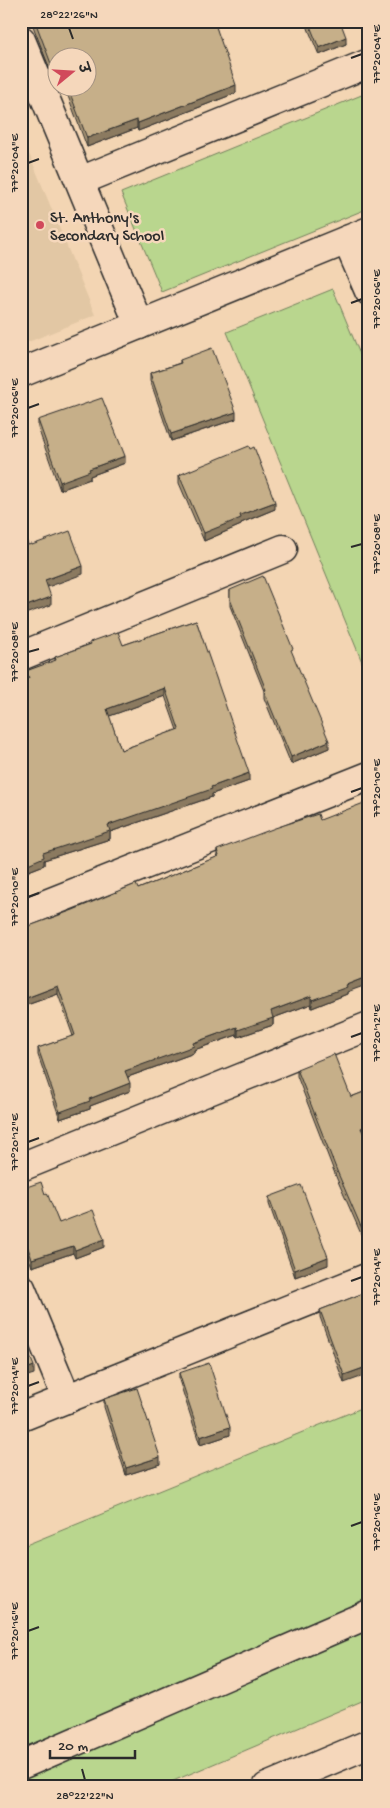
<svg xmlns="http://www.w3.org/2000/svg" width="390" height="1808" font-family="'Gochi Hand','Playpen Sans Deva',sans-serif">
	<style>
		.built { fill: #e2c7a4 }
		.green { fill: #b9d68e; stroke: #72805c }
		.lines { fill: none; stroke-linecap: round; stroke-linejoin: round }
		.minor-casing { stroke: #2b2b2b; stroke-width: 31 }
		.tertiary-casing { stroke: #2b2b2b; stroke-width: 31 }
		.trunk-casing { stroke: #2b2b2b; stroke-width: 31 }
		.minor { stroke: #f5d7bb; stroke-width: 28 }
		.tertiary { stroke: #f5d7bb; stroke-width: 28 }
		.trunk { stroke: #f5d7bb; stroke-width: 28 }
		.wall { fill: #aa9676; stroke: #2b2b2b; fill-rule: evenodd }
		.shaded-wall { fill: #8b7a60; stroke: #2b2b2b }
		.building { fill: #c6af89; stroke: #2b2b2b; fill-rule: evenodd }
		.ticks { fill: none; stroke: #2b2b2b; stroke-width: 2 }
		.poi-dot { fill: #d1495b; stroke: #f5d7bb; stroke-width: 2 }
		.labels { text-anchor: middle; stroke-width: 5; stroke-linejoin: round; paint-order: stroke }
		.poi-label { font-size: 16px; fill: #2b2b2b; stroke: #f5d7bb; text-anchor: start }
		.neatline { fill: none; stroke: #2b2b2b; stroke-width: 2 }
		.ticks-label { font-size: 12px; text-anchor: middle; fill: #2b2b2b }
	</style>
	<rect width="100%" height="100%" fill="#f3d5b3"/>
	<filter id="ink" filterUnits="userSpaceOnUse"><feTurbulence type="fractalNoise" baseFrequency=".02" numOctaves="2"/><feDisplacementMap in="SourceGraphic" scale="10" xChannelSelector="R" yChannelSelector="G"/><feConvolveMatrix kernelMatrix="1 2 1 2 8 2 1 2 1" color-interpolation-filters="sRGB"/></filter>
	<g filter="url(#ink)">
		<!-- built -->
		<path class="built" d="M21,134L95,315L21,345Z"/>
		<!-- green -->
		<g class="green">
			<path d="M369,92V208L162,292L121,193Z"/>
			<path d="M333,289L369,376V679L227,332Z"/>
			<path d="M369,1405V1698L159,1787H21V1547Z"/>
		</g>
		<g class="lines">
			<!-- minor casing -->
			<g class="minor-casing">
				<g id="minor">
					<path d="M21,40L139,325"/>
					<path d="M80,181L369,63"/>
					<path d="M347,240L369,291"/>
					<path d="M21,373L369,231"/>
					<path d="M21,656L283,549"/>
					<path d="M21,914L369,776"/>
					<path d="M21,1167L369,1026"/>
					<path d="M21,1288L67,1399"/>
					<path d="M21,1417L369,1277"/>
				</g>
			</g>
			<!-- tertiary casing -->
			<g class="tertiary-casing">
				<path id="tertiary" d="M21,1765L369,1614"/>
			</g>
			<!-- trunk casing -->
			<g class="trunk-casing">
				<path id="trunk" d="M267,1787L369,1744"/>
			</g>
			<!-- minor -->
			<use href="#minor" class="minor"/>
			<!-- tertiary -->
			<use href="#tertiary" class="tertiary"/>
			<!-- trunk -->
			<use href="#trunk" class="trunk"/>
		</g>
		<!-- wall -->
		<g class="wall">
			<path d="M31,21H214L236,93L138,131L137,128L87,147L65,88H88L58,58V76L53,77Z"/>
			<path d="M305,21H340L346,44L319,55Z"/>
			<path d="M180,360L236,419L171,441L150,380V373L180,363Z"/>
			<path d="M38,420L125,463L90,476V479L60,490L38,428Z"/>
			<path d="M179,475L275,509L241,523V525L204,541L179,483Z"/>
			<path d="M230,590L329,748L291,764L264,698V691L230,606Z"/>
			<path d="M196,620L249,781L212,794V797L110,832V839L44,860V865L21,874V681L26,679V671L55,661V657L90,645V642L123,645ZM165,696L177,730L121,750L109,716Z"/>
			<path d="M217,850L347,992V994L312,1008L311,1004L273,1018V1025L238,1037L237,1035L194,1050V1053L128,1077L130,1091L90,1106V1109L60,1119L38,1055V1048L73,1036L58,994L21,1007V929L138,889L217,857Z"/>
			<path d="M297,1069L351,1097L369,1090V1132L364,1134L369,1145L365,1243L337,1179L297,1076Z"/>
			<path d="M21,1189L45,1194L59,1223L104,1247L75,1258L73,1253L32,1267L21,1236Z"/>
			<path d="M269,1197L328,1265L295,1277L269,1204Z"/>
			<path d="M369,1291L344,1383L320,1317V1310Z"/>
			<path d="M179,1373L230,1435L200,1445L179,1380Z"/>
			<path d="M104,1399L160,1464L126,1475L104,1407Z"/>
		</g>
		<!-- shaded-wall -->
		<g class="shaded-wall">
			<path d="M346,37V44L319,55V48Z"/>
			<path d="M58,68V76L53,77V69Z"/>
			<path d="M236,85V93L138,131V123Z"/>
			<path d="M137,120V128L87,147V138Z"/>
			<path d="M236,412V419L171,441V434Z"/>
			<path d="M125,456V463L90,476V479L60,490V482L89,469Z"/>
			<path d="M275,502V509L241,523V525L204,541V533L240,515Z"/>
			<path d="M83,566V574L45,588V580Z"/>
			<path d="M51,597V605L22,615V619H21V608Z"/>
			<path d="M165,688V696L107,717V709Z"/>
			<path d="M329,741V748L291,764V757Z"/>
			<path d="M249,773V781L212,794V797L110,832V839L44,860V865L21,874V867L43,853L108,825Z"/>
			<path d="M369,976V984L347,992V994L312,1008V1000L346,985Z"/>
			<path d="M58,986V994L21,1007V1000Z"/>
			<path d="M311,996V1004L273,1018V1025L238,1037V1030L271,1011Z"/>
			<path d="M237,1027V1035L194,1050V1053L125,1078V1071L193,1043Z"/>
			<path d="M130,1083V1091L90,1106V1109L60,1119V1112L89,1099Z"/>
			<path d="M369,1125V1132L361,1135V1128Z"/>
			<path d="M23,1128V1138H21V1129Z"/>
			<path d="M369,1234V1242L365,1243V1236Z"/>
			<path d="M104,1239V1247L75,1258V1250Z"/>
			<path d="M73,1246V1253L32,1267V1259Z"/>
			<path d="M328,1257V1265L295,1277V1270Z"/>
			<path d="M34,1366V1374L21,1378V1371Z"/>
			<path d="M369,1366V1374L344,1383V1375Z"/>
			<path d="M230,1427V1435L200,1445V1437Z"/>
			<path d="M160,1457V1464L126,1475V1468Z"/>
		</g>
		<!-- building -->
		<g class="building">
			<path d="M35,21H214L236,85L138,123L137,120L87,138L68,88H88V58H58V68L53,69Z"/>
			<path d="M308,21H340L346,37L319,48Z"/>
			<path d="M212,348L236,412L171,434L150,373L181,363L180,360Z"/>
			<path d="M102,398L125,456L89,469L90,471L60,482L38,420Z"/>
			<path d="M249,446L250,449L254,447L275,502L240,515L241,518L204,533L179,475Z"/>
			<path d="M21,527L28,545L32,544V545L70,531L83,566L45,580L51,597L21,608Z"/>
			<path d="M263,576L293,649L291,650L329,741L291,757L264,691L266,690L230,599V590Z"/>
			<path d="M196,620L249,773L211,787L212,789L108,825L110,831L43,853L44,857L21,867V681L29,678L26,671L56,660L55,657L91,644L90,642L118,632L123,645ZM165,688L179,729L121,750L107,709Z"/>
			<path d="M369,801V976L346,985L347,987L312,1000L311,996L271,1011L273,1018L238,1030L237,1027L193,1043L194,1046L125,1071L130,1083L89,1099L90,1101L60,1112L38,1048L75,1035L58,986L21,1000V929L73,910L136,884L138,889L219,856L217,850L275,828L318,814L320,820Z"/>
			<path d="M334,1054L351,1097L369,1090V1125L361,1128L369,1145V1234L365,1236L337,1171L297,1069Z"/>
			<path d="M41,1182L45,1194L47,1193L59,1223L93,1210L104,1239L75,1250L73,1246L32,1259L21,1229V1189Z"/>
			<path d="M301,1185L328,1257L295,1270L269,1197Z"/>
			<path d="M369,1291V1366L344,1375L320,1310Z"/>
			<path d="M21,1335L34,1366L21,1371Z"/>
			<path d="M209,1363L230,1427L200,1437L179,1373Z"/>
			<path d="M137,1388L160,1457L126,1468L104,1399Z"/>
		</g>
	</g>
	<!-- ticks -->
	<path class="ticks" d="M69,28L73,39M351,58L362,54M28,163L39,159M351,303L362,299M28,408L39,404M351,547L362,544M28,652L39,649M351,792L362,788M28,897L39,893M351,1037L362,1033M28,1142L39,1138M351,1281L362,1277M28,1386L39,1382M351,1526L362,1522M28,1631L39,1627M82,1769L85,1780"/>
	<!-- markers -->
	<circle class="poi-dot" cx="40" cy="225" r="5"/>
	<g class="labels">
		<!-- poi labels -->
		<g class="poi-label">
			<text x="50" y="222">St. Anthony's<tspan x="50" dy="18">Secondary School</tspan></text>
		</g>
	</g>
	<!-- margin -->
	<rect width="390" height="1808" fill="none" stroke="#f5d7bb" stroke-width="55"/>
	<!-- north arrow -->
	<g transform="translate(72 72) rotate(72)"><circle r="24" fill="#f5d7bb" stroke="#a49281"/>
	<path d="M0-4L9 19L0 12L-9 19Z" fill="#d1495b"/>
	<text y="-8" font-size="14" font-weight="bold" text-anchor="middle" fill="#2b2b2b">उ</text>
	</g>
	<!-- scale -->
	<path d="M50 1750v8h85v-8" fill="none" stroke="#2b2b2b" stroke-width="2.5"/>
	<text x="58" y="1750" font-size="15" fill="#2b2b2b" stroke="#f5d7bb" stroke-width="4" paint-order="stroke">20 m</text>
	<rect x="28" y="28" width="334" height="1752" class="neatline"/>
	<g class="ticks-label">
		<text x="69" y="18">28°22'26"N</text>
		<text transform="translate(376 54) rotate(-90)" y="4">77°20'04"E</text>
		<text transform="translate(14 163) rotate(-90)" y="4">77°20'04"E</text>
		<text transform="translate(376 299) rotate(-90)" y="4">77°20'06"E</text>
		<text transform="translate(14 408) rotate(-90)" y="4">77°20'06"E</text>
		<text transform="translate(376 544) rotate(-90)" y="4">77°20'08"E</text>
		<text transform="translate(14 652) rotate(-90)" y="4">77°20'08"E</text>
		<text transform="translate(376 788) rotate(-90)" y="4">77°20'10"E</text>
		<text transform="translate(14 897) rotate(-90)" y="4">77°20'10"E</text>
		<text transform="translate(376 1033) rotate(-90)" y="4">77°20'12"E</text>
		<text transform="translate(14 1142) rotate(-90)" y="4">77°20'12"E</text>
		<text transform="translate(376 1277) rotate(-90)" y="4">77°20'14"E</text>
		<text transform="translate(14 1386) rotate(-90)" y="4">77°20'14"E</text>
		<text transform="translate(376 1522) rotate(-90)" y="4">77°20'16"E</text>
		<text transform="translate(14 1631) rotate(-90)" y="4">77°20'16"E</text>
		<text x="85" y="1799">28°22'22"N</text>
	</g>
</svg>
